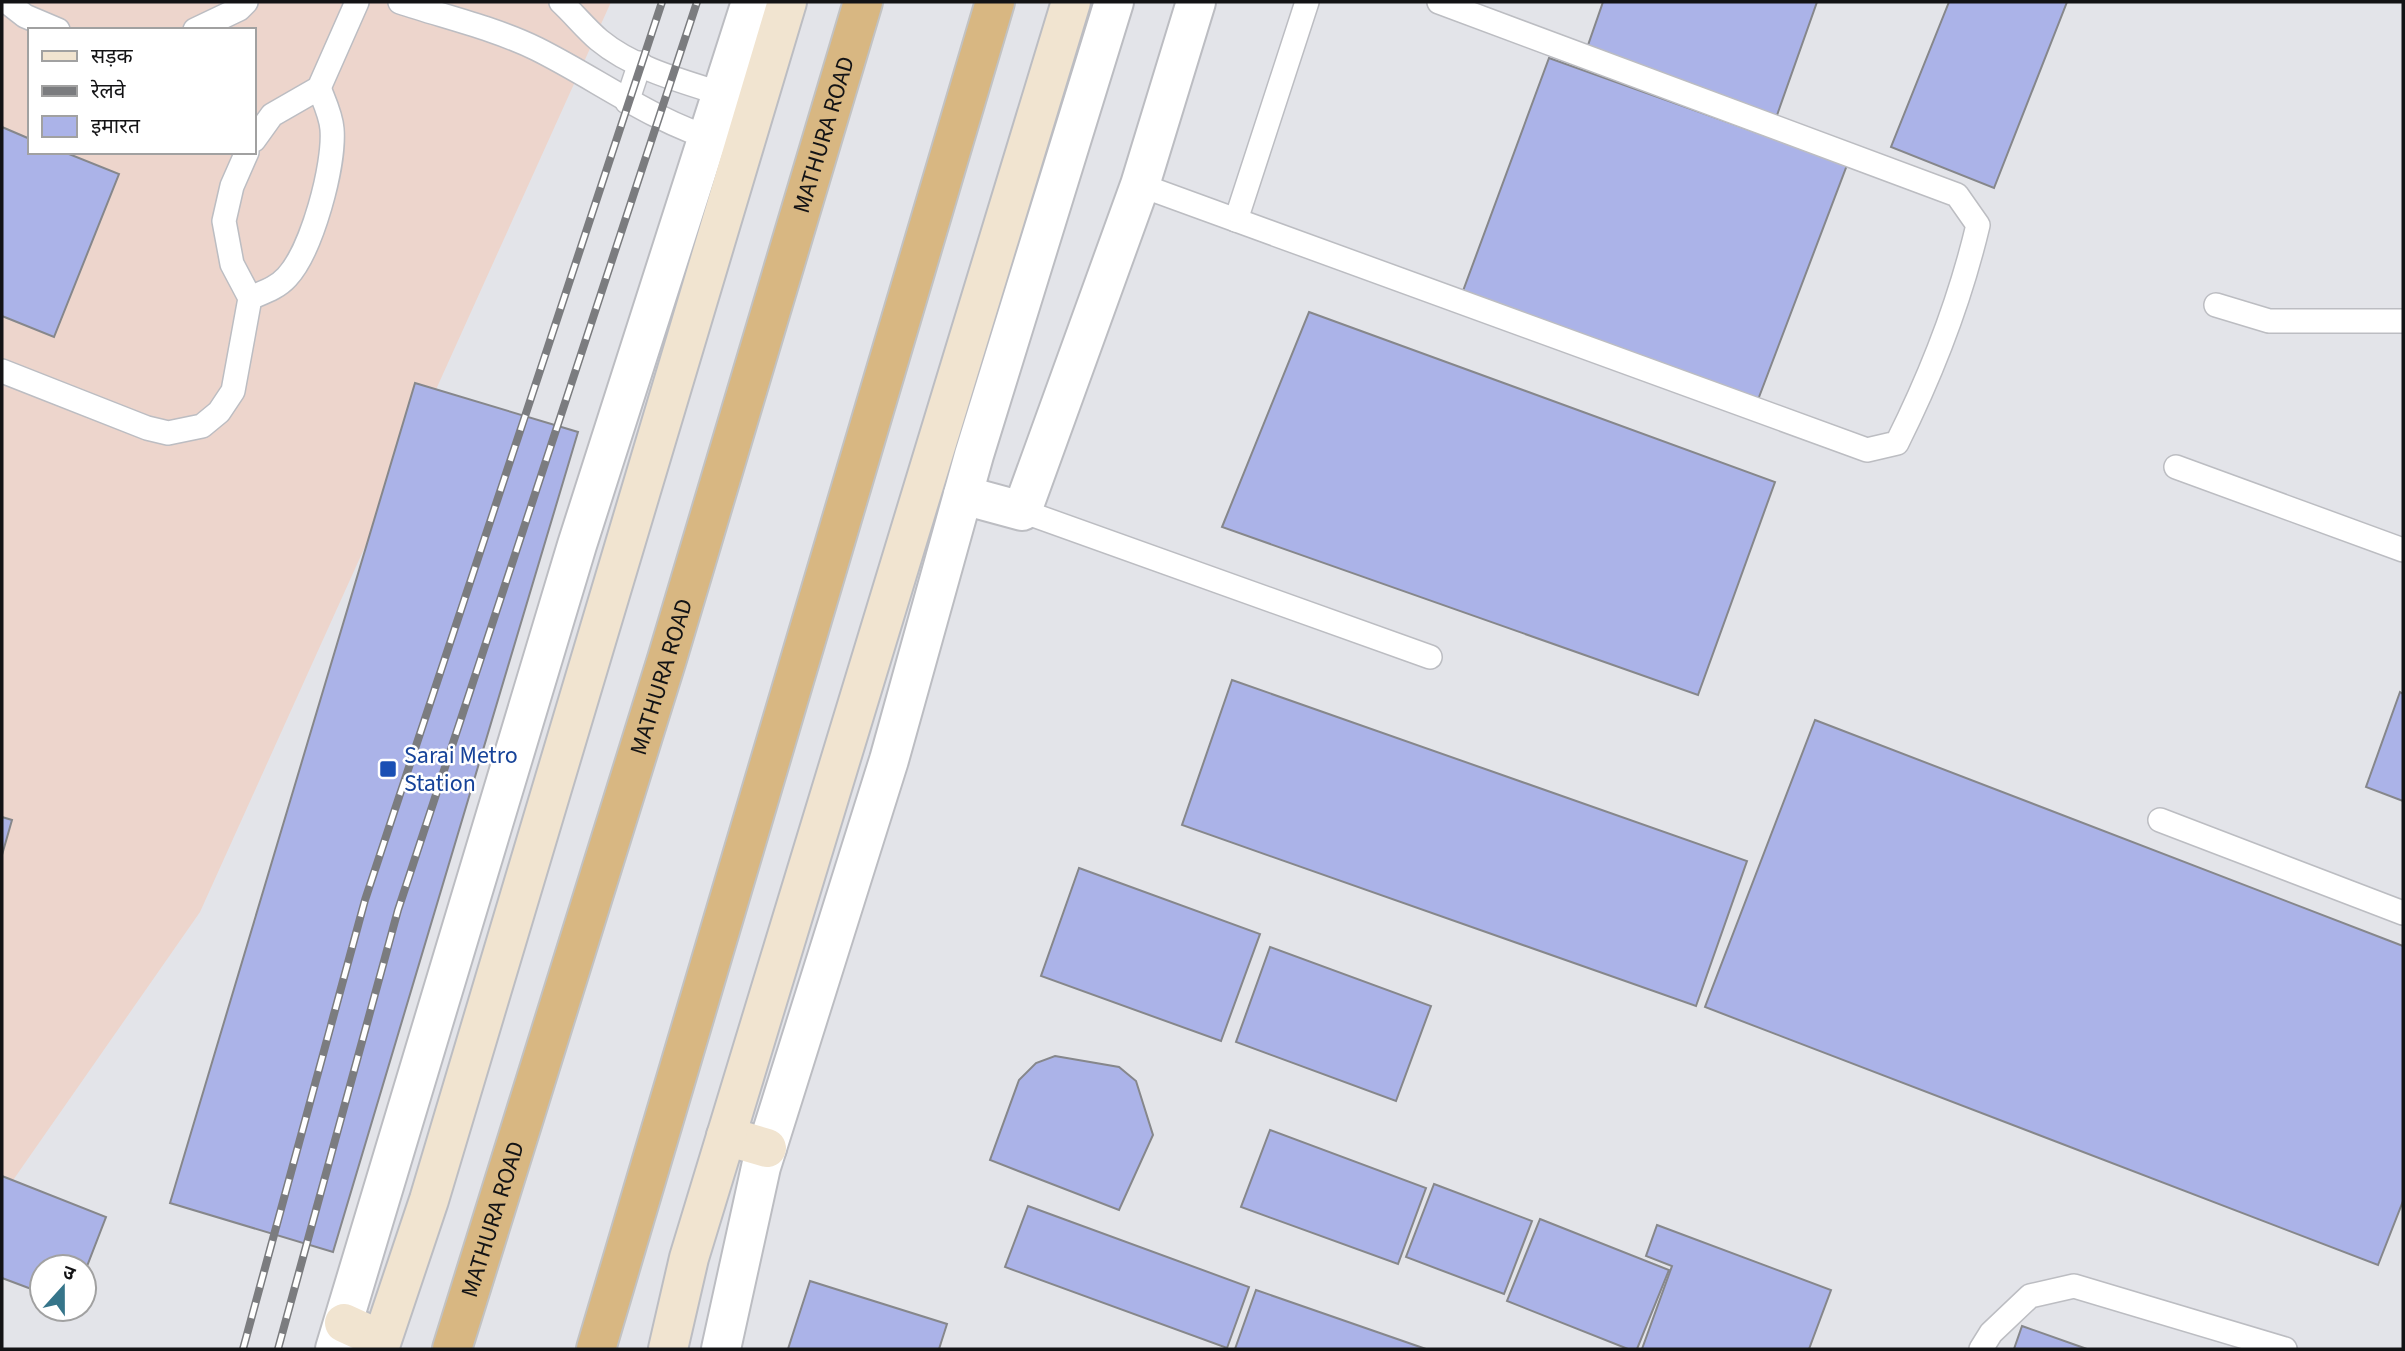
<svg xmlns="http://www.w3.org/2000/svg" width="2405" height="1351" font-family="'Source Sans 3','Noto Sans Devanagari',sans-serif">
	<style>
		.industrial { fill: #edd5cc; fill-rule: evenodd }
		.building { fill: #abb3e8; stroke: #86878b; stroke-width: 2 }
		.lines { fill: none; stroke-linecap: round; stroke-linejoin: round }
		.service-casing { stroke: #bcbdc2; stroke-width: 26 }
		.minor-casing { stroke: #bcbdc2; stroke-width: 42 }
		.tertiary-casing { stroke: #bcbdc2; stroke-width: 42 }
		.secondary-casing { stroke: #bcbdc2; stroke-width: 42 }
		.trunk-casing { stroke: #c2c2c2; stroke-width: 42 }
		.service { stroke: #fff; stroke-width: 23 }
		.minor { stroke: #fff; stroke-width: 38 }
		.tertiary { stroke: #fff; stroke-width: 38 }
		.secondary { stroke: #f1e4d0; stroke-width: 38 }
		.trunk { stroke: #d8b782; stroke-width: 38 }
		.rail-casing { stroke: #7b7c7f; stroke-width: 8 }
		.rail { stroke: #fff; stroke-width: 5; stroke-dasharray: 16; stroke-linecap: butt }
		.transit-dot { fill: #1a4fb4; stroke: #fff; stroke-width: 2.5 }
		.labels { text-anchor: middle; stroke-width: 5; stroke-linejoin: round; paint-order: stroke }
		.street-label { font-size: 24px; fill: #131315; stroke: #fff }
		.transit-label { font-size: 24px; fill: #164399; stroke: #fff; text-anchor: start }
	</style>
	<rect width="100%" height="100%" fill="#e3e4e9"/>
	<!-- industrial -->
	<path class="industrial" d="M2,2H611L200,912L2,1196ZM30,30H254V152H30Z"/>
	<!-- building -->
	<g class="building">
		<path d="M1603,2H1817L1776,118L1586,51Z"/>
		<path d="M1949,2H2067L1994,188L1891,147Z"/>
		<path d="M1549,58L1847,165L1756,405L1463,291Z"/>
		<path d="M2,127L30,139V152H64L119,174L54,337L2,316Z"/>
		<path d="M1309,312L1775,482L1698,695L1222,527Z"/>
		<path d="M415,383L578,432L333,1252L170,1203Z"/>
		<path d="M1232,680L1747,861L1696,1006L1182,825Z"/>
		<path d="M2400,692L2403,694V801L2366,787Z"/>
		<path d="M1815,720L2403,946V1201L2378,1265L1705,1007Z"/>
		<path d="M2,817L12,820L2,855Z"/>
		<path d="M1079,868L1260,934L1221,1041L1041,976Z"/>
		<path d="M1270,947L1431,1006L1396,1101L1236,1042Z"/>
		<path d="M1055,1056L1119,1067L1136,1081L1153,1135L1119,1210L990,1160L1019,1080L1036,1063Z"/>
		<path d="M1270,1130L1426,1188L1398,1264L1241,1207Z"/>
		<path d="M2,1176L106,1217L84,1274V1267H42V1293L2,1278Z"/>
		<path d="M1434,1184L1532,1221L1504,1294L1406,1257Z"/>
		<path d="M1028,1206L1249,1287L1227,1348L1005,1267Z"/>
		<path d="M1540,1219L1669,1270L1637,1349H1628L1507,1301Z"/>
		<path d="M1657,1225L1831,1290L1809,1349H1642L1672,1266L1646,1256Z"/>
		<path d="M810,1281L947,1324L939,1349H788Z"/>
		<path d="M1256,1290L1426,1349H1235Z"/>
		<path d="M2022,1326L2087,1349H2014Z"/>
	</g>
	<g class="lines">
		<!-- service casing -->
		<g class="service-casing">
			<g id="service">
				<path d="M7,2L25,16L58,30"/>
				<path d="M400,2C445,17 494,28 537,49C599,80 652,121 719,141"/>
				<path d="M561,2C574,14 585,28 599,40C635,70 689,83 732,97"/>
				<path d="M195,30L239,9L246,2"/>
				<path d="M627,102L640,63"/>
				<path d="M254,140L272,115L319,88L357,2"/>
				<path d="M1140,185L1867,450L1897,443C1932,373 1960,301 1978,225L1957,195L1439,2"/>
				<path d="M1236,220L1307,2"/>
				<path d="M250,298C264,292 277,288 287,277C312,250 335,165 332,129C331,115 324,101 319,88"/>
				<path d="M2216,305L2269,321H2403"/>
				<path d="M2,371L147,428L168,433L202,426L219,412L233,391L250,298L232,264L224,221L232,186L247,152"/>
				<path d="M2176,467L2403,550"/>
				<path d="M1022,511L1430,657"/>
				<path d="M2160,820L2403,913"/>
				<path d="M1981,1349L1991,1333L2030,1296L2074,1286L2285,1349"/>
			</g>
		</g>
		<!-- minor casing -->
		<g class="minor-casing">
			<path id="minor" d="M963,495L1022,511L1140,185L1196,2"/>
		</g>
		<!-- tertiary casing -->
		<g class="tertiary-casing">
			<g id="tertiary">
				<path d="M335,1349L577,545L751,2"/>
				<path d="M721,1349L761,1167L889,760L974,455L1114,2"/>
			</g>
		</g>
		<!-- secondary casing -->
		<g class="secondary-casing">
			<g id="secondary">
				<path d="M726,1136L767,1148"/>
				<path d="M344,1323L381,1340"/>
				<path d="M379,1349L429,1200L787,2"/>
				<path d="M668,1349L689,1258L1071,2"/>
			</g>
		</g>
		<!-- trunk casing -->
		<g class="trunk-casing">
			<g id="trunk">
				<path id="s1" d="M452,1349L667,659L863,2"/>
				<path d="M596,1349L995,2"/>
			</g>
		</g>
		<!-- service -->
		<use href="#service" class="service"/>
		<!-- minor -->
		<use href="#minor" class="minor"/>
		<!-- tertiary -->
		<use href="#tertiary" class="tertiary"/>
		<!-- secondary -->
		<use href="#secondary" class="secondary"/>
		<!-- trunk -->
		<use href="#trunk" class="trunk"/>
		<!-- rail casing -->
		<g class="rail-casing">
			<g id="rail">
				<path d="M243,1349L365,900L662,2"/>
				<path d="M278,1349L398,910L697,2"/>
			</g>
		</g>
		<!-- rail -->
		<use href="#rail" class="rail"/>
	</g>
	<!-- markers -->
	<rect class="transit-dot" x="379" y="760" width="18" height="18" rx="3.5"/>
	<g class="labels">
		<!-- street labels -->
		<g class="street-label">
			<text dy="8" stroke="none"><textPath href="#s1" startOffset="1270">MATHURA ROAD</textPath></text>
			<text dy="8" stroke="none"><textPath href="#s1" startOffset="704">MATHURA ROAD</textPath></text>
			<text dy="8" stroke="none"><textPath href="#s1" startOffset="136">MATHURA ROAD</textPath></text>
		</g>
		<!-- transit labels -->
		<g class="transit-label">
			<text x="404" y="763">Sarai Metro<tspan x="404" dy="28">Station</tspan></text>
		</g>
	</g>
	<!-- border -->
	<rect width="2405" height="1351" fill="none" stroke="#131315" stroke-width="7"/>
	<!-- legend -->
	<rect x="28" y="28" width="228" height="126" fill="#ffffff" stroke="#a1a1a1" stroke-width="2"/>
	<rect x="42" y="51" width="35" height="10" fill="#f1e4d0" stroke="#a1a1a1" stroke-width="2"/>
	<text x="91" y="63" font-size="21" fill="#131315">सड़क</text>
	<rect x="42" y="86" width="35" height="10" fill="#7b7c7f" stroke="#a1a1a1" stroke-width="2"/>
	<text x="91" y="98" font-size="21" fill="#131315">रेलवे</text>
	<rect x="42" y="116" width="35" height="21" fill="#abb3e8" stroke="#a1a1a1" stroke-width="2"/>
	<text x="91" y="133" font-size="21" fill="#131315">इमारत</text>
	<!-- north arrow -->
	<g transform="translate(63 1288) rotate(21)"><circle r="33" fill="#ffffff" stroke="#a1a1a1" stroke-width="2"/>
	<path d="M0-5L12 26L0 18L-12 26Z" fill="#36758a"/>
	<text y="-10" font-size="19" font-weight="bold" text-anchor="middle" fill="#131315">उ</text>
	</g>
</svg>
